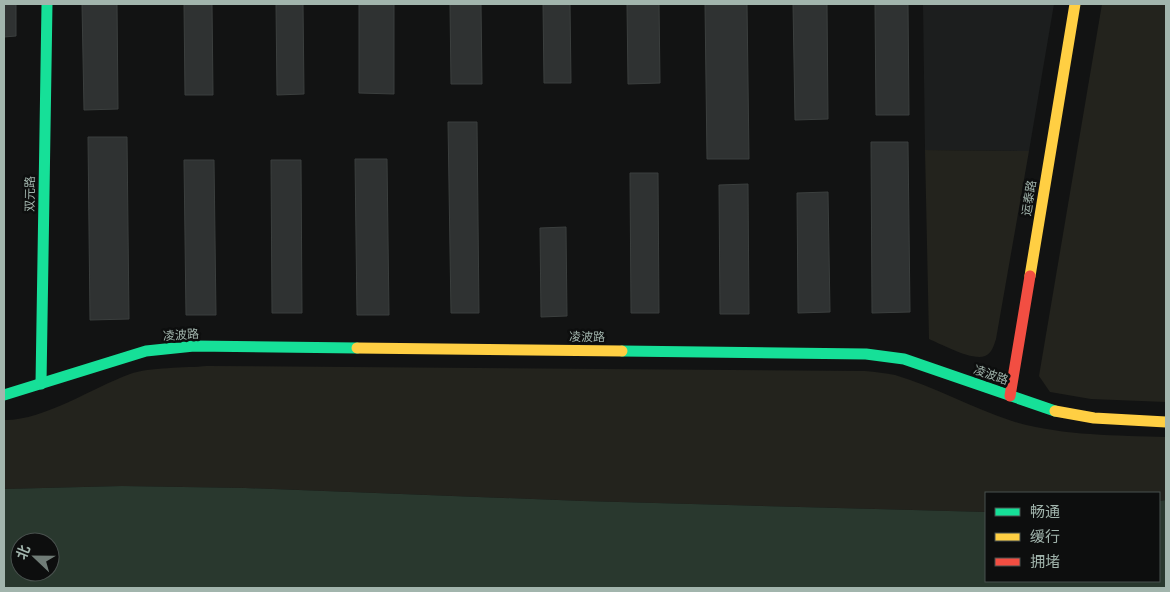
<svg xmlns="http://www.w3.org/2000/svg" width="1170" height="592" font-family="'Varela Round','Noto Sans SC',sans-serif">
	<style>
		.built { fill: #1c1e1e }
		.green { fill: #23231d }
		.water { fill: #29382e; fill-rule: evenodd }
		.building { fill: #2f3232; stroke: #3b3f3e }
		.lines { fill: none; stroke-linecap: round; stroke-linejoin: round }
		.fast { stroke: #16e098; stroke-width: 11 }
		.slow { stroke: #ffcf43; stroke-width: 11 }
		.jam { stroke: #f24e42; stroke-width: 11 }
		.labels { text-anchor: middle; stroke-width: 5; stroke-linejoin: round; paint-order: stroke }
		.street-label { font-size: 12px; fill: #a2b5ad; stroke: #0d0e0e }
	</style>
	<rect width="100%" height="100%" fill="#121313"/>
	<!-- built -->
	<path class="built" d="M923,4H1054L1029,151L925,150Z"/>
	<!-- green -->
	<g class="green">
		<path d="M1102,4H1166V402L1091,399L1050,392L1039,376Z"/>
		<path d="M925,150L1029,151L996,339C994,345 992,353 985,356C972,361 941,344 929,339Z"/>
		<path d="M207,366L865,371C875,372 886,373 895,375C936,387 972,408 1012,421C1062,436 1115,435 1166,437V500L1159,501V493H986V512L583,501L245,488L122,486L4,489V420C43,421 92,388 130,374C150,367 185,368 207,366Z"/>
	</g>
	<!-- water -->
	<path class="water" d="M122,486L245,488L583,501L986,512V581H1159V501L1166,500V588H4V489ZM20,542H50V572H20Z"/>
	<!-- building -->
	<g class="building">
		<path d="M4,4H16V36L4,37Z"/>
		<path d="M82,4H117L118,109L84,110Z"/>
		<path d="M184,4H212L213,95H185Z"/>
		<path d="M276,4H303L304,94L277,95Z"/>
		<path d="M359,4H394V94L359,93Z"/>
		<path d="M450,4H481L482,84H451Z"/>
		<path d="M543,4H570L571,83H544Z"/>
		<path d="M627,4H659L660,83L628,84Z"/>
		<path d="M705,4H747L749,159H707Z"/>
		<path d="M793,4H827L828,119L795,120Z"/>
		<path d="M875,4H908L909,115H876Z"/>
		<path d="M448,122H477L479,313H451Z"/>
		<path d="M88,137H127L129,319L90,320Z"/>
		<path d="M871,142H908L910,312L872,313Z"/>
		<path d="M355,159H387L389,315H357Z"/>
		<path d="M184,160H214L216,315H186Z"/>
		<path d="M271,160H301L302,313H272Z"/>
		<path d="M630,173H658L659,313H631Z"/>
		<path d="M748,184L749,314H720L719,185Z"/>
		<path d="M828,192L830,312L798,313L797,193Z"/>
		<path d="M566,227L567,316L541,317L540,228Z"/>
	</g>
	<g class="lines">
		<!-- fast -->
		<g class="fast">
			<path d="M622,351L866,354L904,359L1055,411"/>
			<path d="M41,384L47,4"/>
			<path d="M4,395L146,351L194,346L357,348"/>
		</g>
		<!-- slow -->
		<g class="slow">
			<path d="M1030,276L1075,4"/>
			<path d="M357,348L622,351"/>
			<path d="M1055,411L1094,418L1166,422"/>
		</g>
		<!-- jam -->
		<path class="jam" d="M1010,396L1030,276"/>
	</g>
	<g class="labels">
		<!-- street labels -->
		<g class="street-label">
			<text transform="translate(30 194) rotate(-89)" y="4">双元路</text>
			<text transform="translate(1029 198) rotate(-81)" y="4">运泰路</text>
			<text transform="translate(181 335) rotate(-4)" y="4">凌波路</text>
			<text transform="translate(587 337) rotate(1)" y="4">凌波路</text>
			<text transform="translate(991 375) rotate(19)" y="4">凌波路</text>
		</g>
	</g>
	<!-- border -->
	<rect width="1170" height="592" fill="none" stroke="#a2b5ad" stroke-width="10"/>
	<!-- legend -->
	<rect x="985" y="492" width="175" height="90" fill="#0d0e0e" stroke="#49514e"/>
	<rect x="995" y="508" width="25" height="8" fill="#16e098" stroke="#49514e"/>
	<text x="1030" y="517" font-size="15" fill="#a2b5ad">畅通</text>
	<rect x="995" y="533" width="25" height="8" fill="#ffcf43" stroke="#49514e"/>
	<text x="1030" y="542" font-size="15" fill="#a2b5ad">缓行</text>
	<rect x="995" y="558" width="25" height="8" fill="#f24e42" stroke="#49514e"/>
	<text x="1030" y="567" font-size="15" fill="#a2b5ad">拥堵</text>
	<!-- north arrow -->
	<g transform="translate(35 557) rotate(292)"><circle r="24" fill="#0d0e0e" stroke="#49514e"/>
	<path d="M0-4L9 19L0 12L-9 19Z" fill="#707c77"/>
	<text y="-8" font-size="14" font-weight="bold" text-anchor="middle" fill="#a2b5ad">北</text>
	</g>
</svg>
